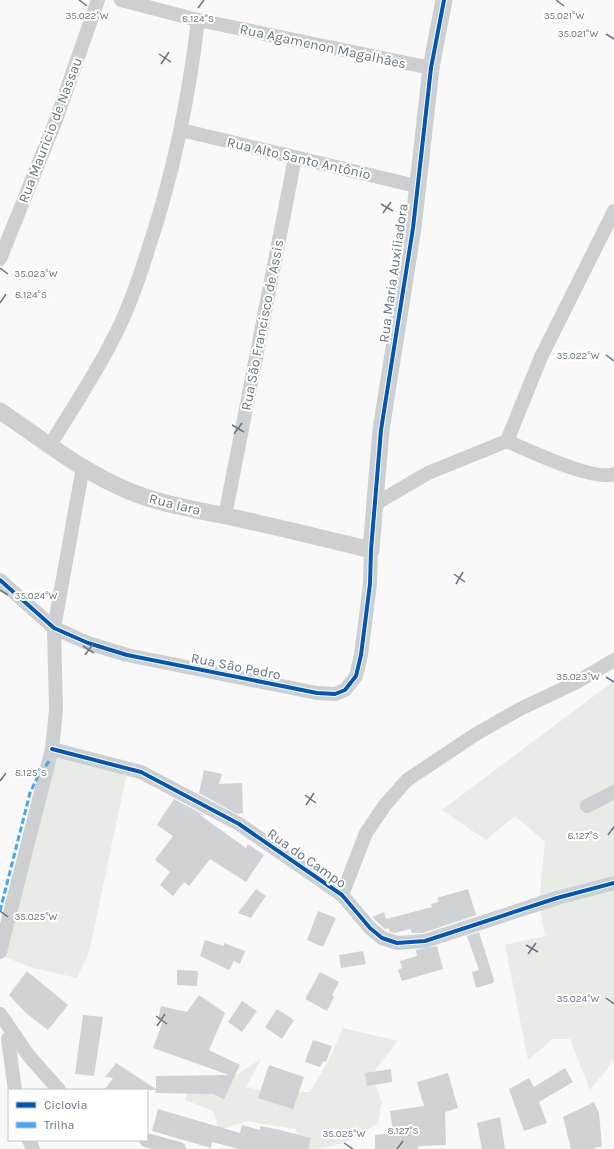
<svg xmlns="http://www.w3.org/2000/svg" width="614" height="1149" font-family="Karla,sans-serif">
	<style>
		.green { fill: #e8ebe6 }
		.building { fill: #d0d2d3 }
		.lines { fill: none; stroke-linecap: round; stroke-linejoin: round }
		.minor { stroke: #cecfd0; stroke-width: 14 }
		.tertiary { stroke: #cecfd0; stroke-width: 17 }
		.quiet { stroke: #3fa9f5; stroke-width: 3; stroke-dasharray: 6 3; stroke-linecap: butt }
		.cycleway-casing { stroke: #fff; stroke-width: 6 }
		.cycleway { stroke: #0057b8; stroke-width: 4 }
		.ticks { fill: none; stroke: #657683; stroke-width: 1.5 }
		.labels { text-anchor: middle; stroke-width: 4; stroke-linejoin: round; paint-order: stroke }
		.street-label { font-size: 14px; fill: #657683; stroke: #fff }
		.ticks-label { font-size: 10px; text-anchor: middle; fill: #657683; stroke: #fff; stroke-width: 4; stroke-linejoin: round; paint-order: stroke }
	</style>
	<rect width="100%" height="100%" fill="#f9f9f9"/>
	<!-- green -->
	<g class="green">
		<path d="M614,681V1060L590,1090L570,1039H553L528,1060L505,945L545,936L539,903L545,842L515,816L486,840L442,810Z"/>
		<path d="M53,752L128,768L89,952L77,978L33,968L0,955Z"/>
		<path d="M343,1028L398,1041L371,1075L382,1102L378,1123C352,1139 338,1149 306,1149L295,1129L247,1121L219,1130L213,1111L185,1100L190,1082L233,1077L261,1059L246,1087L270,1092H310L328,1062Z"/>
	</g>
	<!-- building -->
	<g class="building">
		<path d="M204,770L222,774L219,784L242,783L243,813L237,814L199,793Z"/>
		<path d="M174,799L204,815H200L246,848L248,844L264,855L246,882L210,859L189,886L184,882L173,896L160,885L170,872L155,860L173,836L157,825Z"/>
		<path d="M256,889L266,896L259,906L251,918L238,913Z"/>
		<path d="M468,889L476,915L423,933H412L410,929L395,933L390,932L389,928L385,929L372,917L384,912L386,919L432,907L431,904L439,902L437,898Z"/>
		<path d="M318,911L336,918L323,947L307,940Z"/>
		<path d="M479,932L494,980L493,983L476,988L472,972L479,970L467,936Z"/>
		<path d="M205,940L224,946V943L245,951L240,964L234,961L229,970L200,956Z"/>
		<path d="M437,946L443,969L402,981L398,970L402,968L400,961L417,956L416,950Z"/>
		<path d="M363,951L366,964L341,968L339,955Z"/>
		<path d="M177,970L198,971L197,986L177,985Z"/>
		<path d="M27,971L68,1005L48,1030L26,1013L9,995Z"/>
		<path d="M320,972L339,982L332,995L334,997L327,1011L305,999Z"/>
		<path d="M199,995L225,1013L209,1050L240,1065L224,1099L213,1094L155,1093L156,1090H104L113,1078L105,1077L116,1063L156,1089V1076L229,1075L153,1048L163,1021L158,1020L161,1006L187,1012Z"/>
		<path d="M242,1001L257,1011L242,1032L228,1022Z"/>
		<path d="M277,1009L294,1020L282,1039L265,1027Z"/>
		<path d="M83,1015L103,1017L94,1076L75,1074Z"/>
		<path d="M313,1040L332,1046L326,1062L323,1061L320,1067L305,1062Z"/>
		<path d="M269,1065L304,1077L293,1109L258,1098Z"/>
		<path d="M565,1068L573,1082L539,1102L547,1123L524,1131L509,1089L529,1078L534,1087Z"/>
		<path d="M391,1069L392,1082L367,1086L365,1073Z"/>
		<path d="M448,1073L458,1108L445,1112L446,1145L418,1146V1149H375V1135L393,1133L390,1111L424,1106L417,1082Z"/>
		<path d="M594,1102L599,1113L602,1146L592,1149H571L563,1117Z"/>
		<path d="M158,1109L240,1133L242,1125L260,1130V1126L280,1130L311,1138L308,1149H239L212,1142L211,1148L152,1131Z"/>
		<path d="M500,1117L505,1149H482L477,1123Z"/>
	</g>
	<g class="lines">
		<!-- minor -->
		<g class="minor">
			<path d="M121,0L198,20L431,68"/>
			<path d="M181,130L416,186"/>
			<path d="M0,259L56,120L98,0"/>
			<path d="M507,441C528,450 594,482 614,474"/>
			<path d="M50,445C71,411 93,378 111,343C127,314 138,282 148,250C173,175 189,98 198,20"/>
			<path d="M375,504L428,473L507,441L541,357L614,211"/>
			<path d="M225,516L295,158"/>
			<path d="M0,580L54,628L88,643L127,655L317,693L335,694L345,690L356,676L361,655L370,584L371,550"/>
			<path d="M52,749L141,772L239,824L342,895L370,928L382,938L397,943L425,941L557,898L614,883"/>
			<path d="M587,806L614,792"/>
			<path d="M342,895L366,833L385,805L407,780L476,734L520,709L577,682L614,660"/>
			<path d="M0,952L52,749L56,710L54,628L83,467"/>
			<path d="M0,1014L29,1056L59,1090"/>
			<path d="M8,1039L15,1090"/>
			<path d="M29,1140L33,1149"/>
			<path d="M146,1140L179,1149"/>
		</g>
		<!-- tertiary -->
		<path class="tertiary" d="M0,411C42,439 82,472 129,491C160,504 193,509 226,516C274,526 322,538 371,550L381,430L413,228L431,68L444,0"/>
		<!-- quiet -->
		<path class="quiet" d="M0,911L30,793L38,776L50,760"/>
		<!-- cycleway casing -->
		<g class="cycleway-casing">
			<g id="cycleway">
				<path d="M0,580L54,628L88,643L127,655L317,693L335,694L345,690L356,676L361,655L370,584L371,550L381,430L413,228L431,68L444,0"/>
				<path d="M52,749L141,772L239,824L342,895L370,928L382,938L397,943L425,941L557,898L614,883"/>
			</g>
		</g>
		<!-- cycleway -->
		<use href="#cycleway" class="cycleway"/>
	</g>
	<!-- ticks -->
	<path class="ticks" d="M79,0L87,6M556,0L564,6M198,8L204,0M606,34L614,39M159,54L171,62M161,64L169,52M381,204L393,211M383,213L391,202M0,268L8,274M0,303L6,294M606,355L614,361M232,425L244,432M234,434L242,423M454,574L465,582M456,584L463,572M0,590L8,595M83,646L94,653M85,655L93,644M606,677L614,682M0,781L6,773M305,795L316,803M306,805L314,793M608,835L614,827M0,911L8,917M526,945L538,952M528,954L536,943M606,998L614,1004M156,1016L167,1024M157,1026L165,1014M344,1143L353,1149M397,1149L403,1141"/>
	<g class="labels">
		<!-- street labels -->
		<g class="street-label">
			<text transform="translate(323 46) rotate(12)" y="5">Rua Agamenon Magalhães</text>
			<text transform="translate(50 130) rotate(-69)" y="5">Rua Mauricio de Nassau</text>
			<text transform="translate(299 158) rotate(13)" y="5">Rua Alto Santo Antônio</text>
			<text transform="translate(393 273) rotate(-82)" y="5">Rua Maria Auxiliadora</text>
			<text transform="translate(262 325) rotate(-79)" y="5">Rua São Francisco de Assis</text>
			<text transform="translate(175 504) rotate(14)" y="5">Rua Iara</text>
			<text transform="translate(236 666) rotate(11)" y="5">Rua São Pedro</text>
			<text transform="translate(307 858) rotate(35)" y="5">Rua do Campo</text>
		</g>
	</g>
	<g class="ticks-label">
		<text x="87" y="19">35.022°W</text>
		<text x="564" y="19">35.021°W</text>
		<text x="198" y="22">8.124°S</text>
		<text x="578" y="37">35.021°W</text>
		<text x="36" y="277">35.023°W</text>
		<text x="31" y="298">8.124°S</text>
		<text x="578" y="359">35.022°W</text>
		<text x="36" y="599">35.024°W</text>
		<text x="578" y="680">35.023°W</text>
		<text x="31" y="776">8.125°S</text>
		<text x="583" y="839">8.127°S</text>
		<text x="36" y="920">35.025°W</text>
		<text x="578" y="1002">35.024°W</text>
		<text x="403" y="1134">8.127°S</text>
		<text x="344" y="1137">35.025°W</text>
	</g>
	<!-- legend -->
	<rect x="8" y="1089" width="140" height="52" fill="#ffffff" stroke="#c1c8cd"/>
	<rect x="16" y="1102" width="20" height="6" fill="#0057b8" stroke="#c1c8cd"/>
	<text x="44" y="1109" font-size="12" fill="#657683">Ciclovia</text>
	<rect x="16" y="1122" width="20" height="6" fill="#3fa9f5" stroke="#c1c8cd"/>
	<text x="44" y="1129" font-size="12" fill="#657683">Trilha</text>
</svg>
